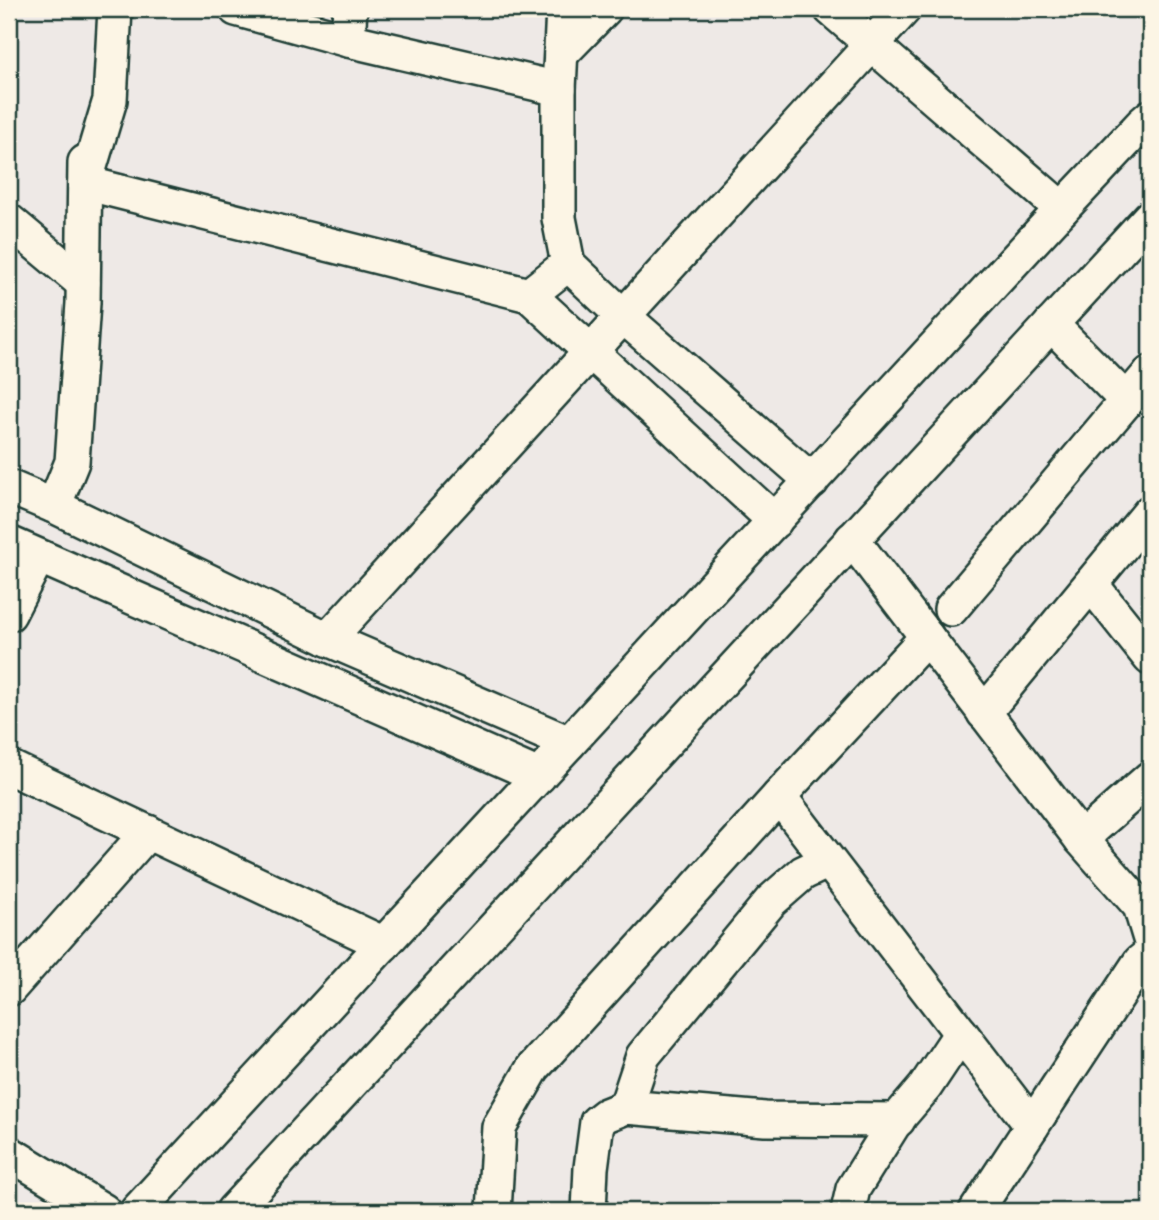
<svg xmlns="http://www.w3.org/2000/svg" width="1159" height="1220" font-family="'Shantell Sans',sans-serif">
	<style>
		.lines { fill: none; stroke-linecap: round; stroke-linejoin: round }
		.minor-casing { stroke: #1f3d34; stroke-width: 38 }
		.minor { stroke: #fcf5e5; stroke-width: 33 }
	</style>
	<rect width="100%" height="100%" fill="#eee9e6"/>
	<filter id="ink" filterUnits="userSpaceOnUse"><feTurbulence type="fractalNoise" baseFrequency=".0143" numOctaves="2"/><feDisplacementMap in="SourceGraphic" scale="14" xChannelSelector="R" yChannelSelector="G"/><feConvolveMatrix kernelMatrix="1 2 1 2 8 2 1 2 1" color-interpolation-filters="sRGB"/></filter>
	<g filter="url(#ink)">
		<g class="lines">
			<!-- minor casing -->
			<g class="minor-casing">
				<g id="minor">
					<path d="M115,9L110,100L85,183L529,295L568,264"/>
					<path d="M236,9L348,40L559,89"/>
					<path d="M563,9L559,89V218L568,264L623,316L812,481"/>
					<path d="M831,9L1062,209"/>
					<path d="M348,40L350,9"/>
					<path d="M561,54L605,9"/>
					<path d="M9,221L83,283"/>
					<path d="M529,295L775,521"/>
					<path d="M1051,324L1127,401"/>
					<path d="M9,487L54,506L328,639L569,743"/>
					<path d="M54,506L72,462L83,303L85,162"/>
					<path d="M852,539L1081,839L1140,906L1150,939"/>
					<path d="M9,543L539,776"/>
					<path d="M1091,584L1150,658"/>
					<path d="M951,609L1150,373"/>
					<path d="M9,614L38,557"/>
					<path d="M328,639L904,9"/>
					<path d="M984,713L1150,512"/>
					<path d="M9,767L384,944"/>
					<path d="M779,796L1032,1126"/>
					<path d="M1081,839L1150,778"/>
					<path d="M9,989L148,832"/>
					<path d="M626,1107L643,1056L771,901L803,873L828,861"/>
					<path d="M9,1153L104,1211"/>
					<path d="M137,1211L1062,209L1142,124L1150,117"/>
					<path d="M233,1211L1150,217"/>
					<path d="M494,1211L499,1127L533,1068L779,796L927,637"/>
					<path d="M589,1211L591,1168L597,1122L606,1115L626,1107L765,1119L898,1120"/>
					<path d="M848,1211L853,1189L895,1122L925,1087L961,1033"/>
					<path d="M976,1211L1140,962L1150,954"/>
				</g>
			</g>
			<!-- minor -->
			<use href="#minor" class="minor"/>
		</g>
	</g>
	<!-- margin -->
	<rect width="1159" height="1220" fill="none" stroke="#fcf5e5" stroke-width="35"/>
	<rect x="18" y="18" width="1124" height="1185" fill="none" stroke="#1f3d34" stroke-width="2.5" filter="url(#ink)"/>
</svg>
